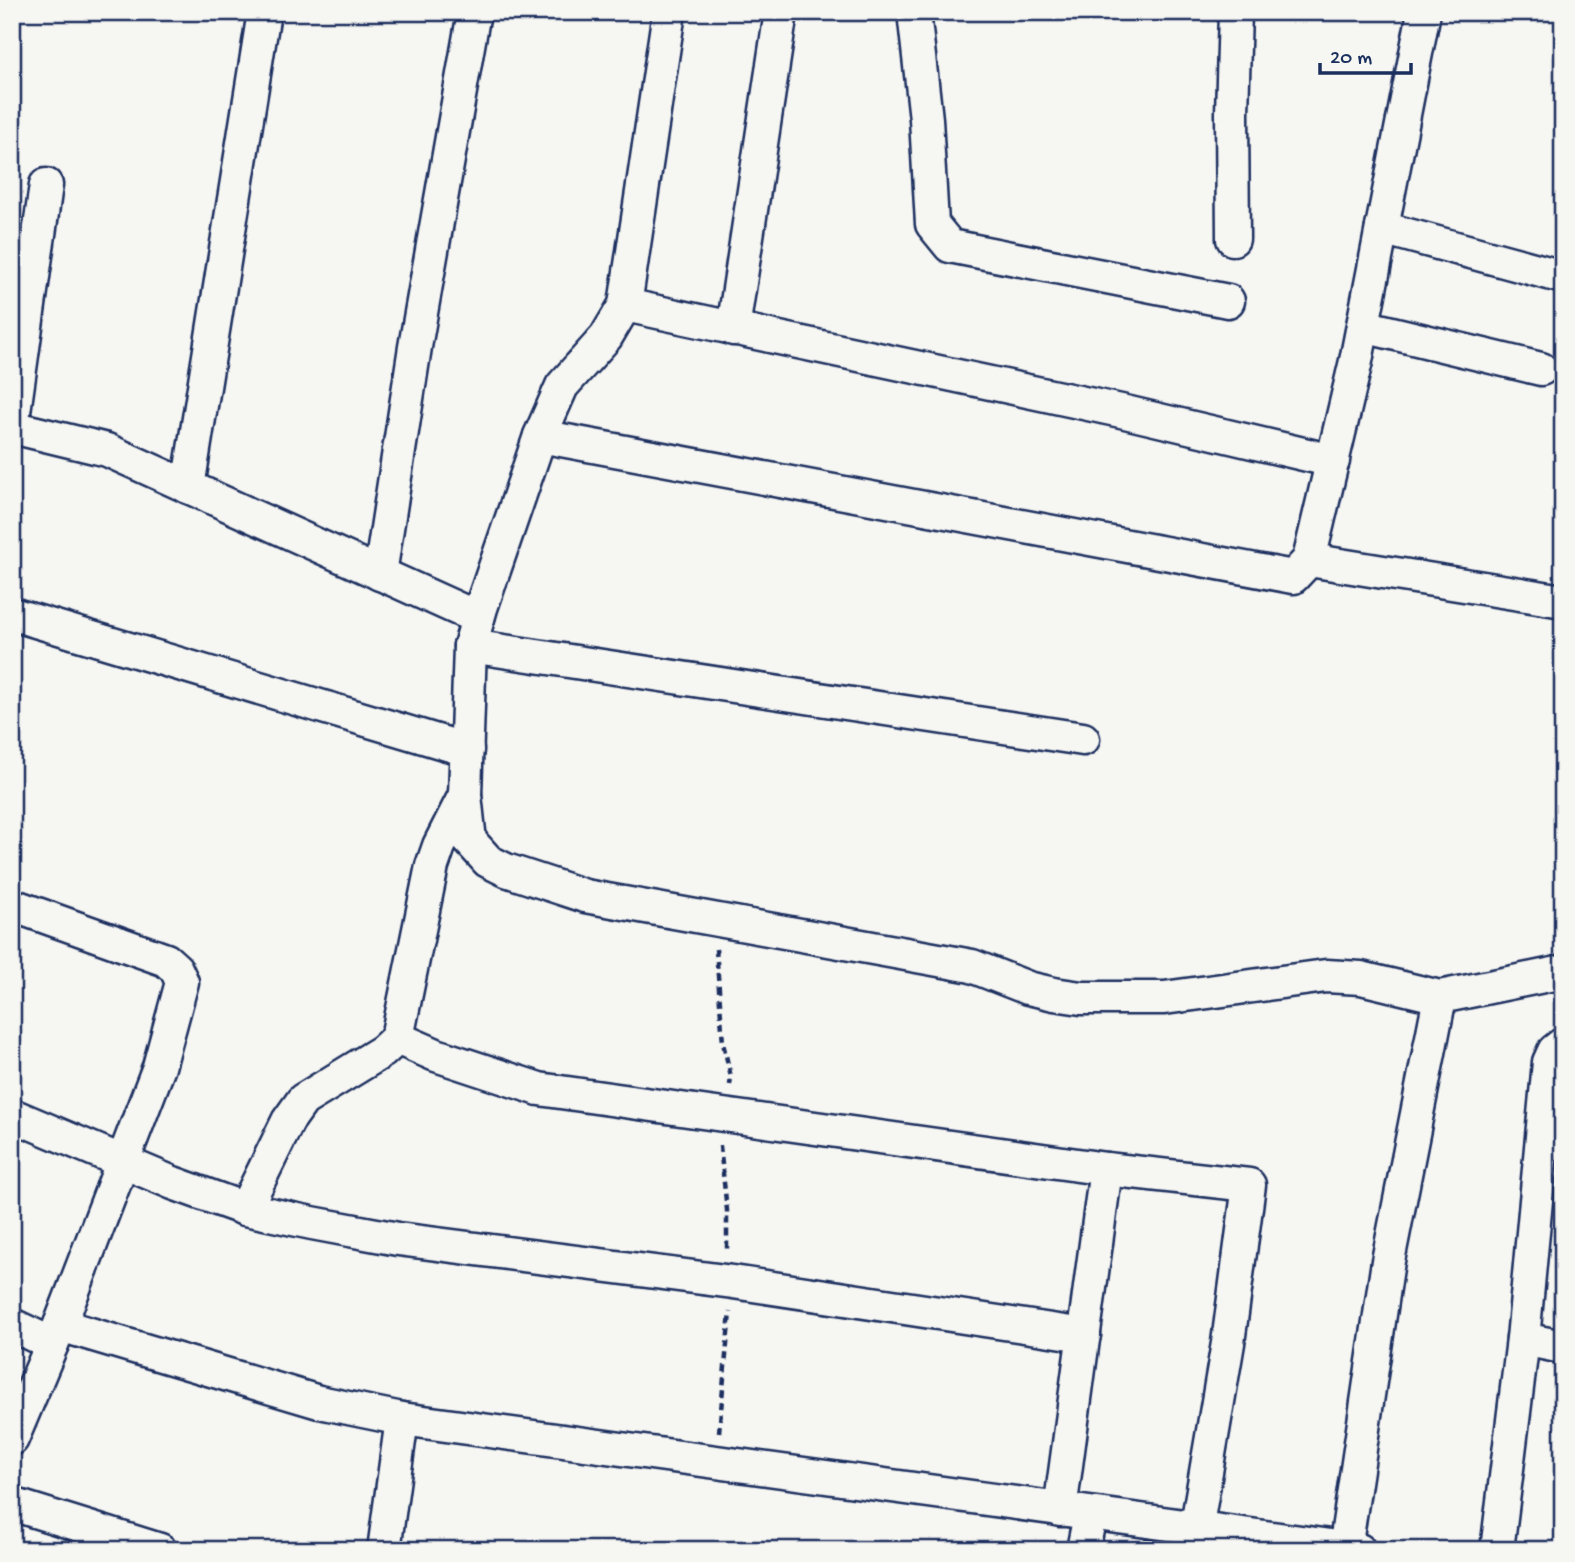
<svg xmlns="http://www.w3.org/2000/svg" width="1575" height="1562" font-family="'Gochi Hand',sans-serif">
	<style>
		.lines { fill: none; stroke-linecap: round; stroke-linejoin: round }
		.street-casing { stroke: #1b2f5e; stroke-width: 37 }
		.path { stroke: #1b2f5e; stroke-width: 4.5; stroke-dasharray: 7 5; stroke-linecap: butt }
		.street { stroke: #f6f6f2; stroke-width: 32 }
	</style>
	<rect width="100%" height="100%" fill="#f6f6f2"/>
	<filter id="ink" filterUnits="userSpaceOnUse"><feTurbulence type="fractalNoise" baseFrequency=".0143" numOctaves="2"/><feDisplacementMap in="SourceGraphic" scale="14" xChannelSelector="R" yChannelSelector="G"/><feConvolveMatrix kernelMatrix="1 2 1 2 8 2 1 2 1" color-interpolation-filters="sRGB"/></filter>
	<g filter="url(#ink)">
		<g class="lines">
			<!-- street casing -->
			<g class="street-casing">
				<g id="street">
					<path d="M669,12L625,305L606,337L562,386L540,436L481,608L470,646L465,795L470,841L488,861L506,870L585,896L972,966L1028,988L1054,994L1081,998H1164L1326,976L1361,978L1440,997L1563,972"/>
					<path d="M914,12L926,119L932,224L950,246L1228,301"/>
					<path d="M1382,228L1563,277"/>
					<path d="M1233,239L1232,113L1235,12"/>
					<path d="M625,305L1121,411L1333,461"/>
					<path d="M1363,326L1541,369"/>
					<path d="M733,329L781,12"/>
					<path d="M12,426L46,185"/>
					<path d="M12,427L107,450L478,618"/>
					<path d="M540,436L1293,577L1309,560L1356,361L1424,12"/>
					<path d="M188,487L264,12"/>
					<path d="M1309,560L1563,601"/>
					<path d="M380,574L415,347L474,12"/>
					<path d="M12,614L467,750"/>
					<path d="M470,646L1083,739"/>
					<path d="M12,905L166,960L176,969L182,982L159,1067L60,1325L12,1439"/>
					<path d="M397,1038L436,1055L539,1089L1106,1169L1249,1185L1228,1343L1193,1548"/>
					<path d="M12,1115L173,1183L245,1209L312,1223L398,1239L733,1282L1084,1335"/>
					<path d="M245,1209L288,1121L303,1100L383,1051L397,1038L432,866L439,846L465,795"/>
					<path d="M12,1325L52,1344"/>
					<path d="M60,1325L319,1402L402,1419L1359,1550"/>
					<path d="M1523,1339L1563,1347"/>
					<path d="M12,1504L160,1550"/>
					<path d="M1060,1510L1106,1169"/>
					<path d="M384,1550L402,1419"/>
					<path d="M1083,1550L1090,1515"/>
					<path d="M1345,1550L1388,1261L1440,997"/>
					<path d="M1497,1550L1523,1339L1549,1062L1554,1051L1563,1044"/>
				</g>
			</g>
			<!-- path -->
			<g class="path">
				<path d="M716,949L723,1043L731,1077L730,1085"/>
				<path d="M720,1146L727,1210V1252"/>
				<path d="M719,1432L730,1312"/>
			</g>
			<!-- street -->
			<use href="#street" class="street"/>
		</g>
	</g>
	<!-- margin -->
	<rect width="1575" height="1562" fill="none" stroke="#f6f6f2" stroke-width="42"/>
	<rect x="21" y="21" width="1533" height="1520" fill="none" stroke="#1b2f5e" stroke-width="2.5" filter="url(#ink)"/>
	<!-- scale -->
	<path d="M1320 63v10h91v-10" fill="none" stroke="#1b2f5e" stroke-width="3.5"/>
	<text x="1330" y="63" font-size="21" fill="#1b2f5e" stroke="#f6f6f2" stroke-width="5" paint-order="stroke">20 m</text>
</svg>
